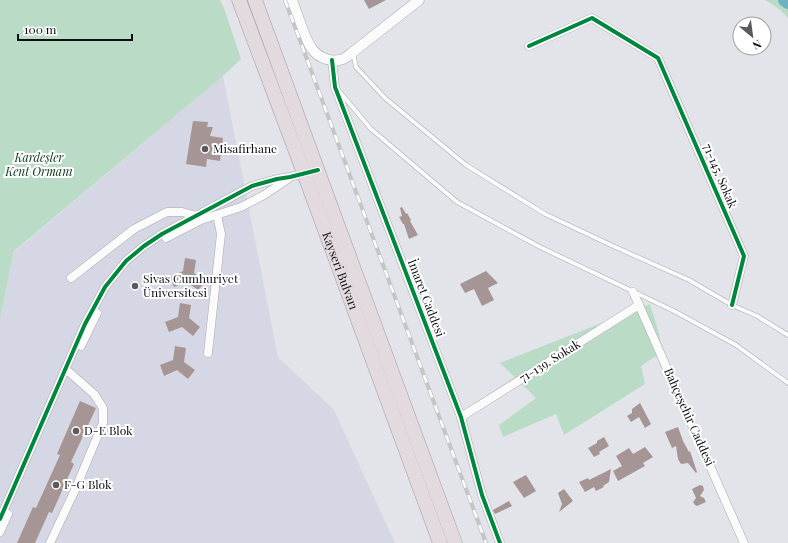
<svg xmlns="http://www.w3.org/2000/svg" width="788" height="543" font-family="'Playfair Display',serif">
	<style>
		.built { fill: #d6d7e4 }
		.green { fill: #badcc7 }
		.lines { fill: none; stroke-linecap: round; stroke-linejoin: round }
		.river { stroke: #6eb1c2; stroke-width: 14 }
		.building { fill: #a59695 }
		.service-casing { stroke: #a8a9ad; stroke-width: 5 }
		.minor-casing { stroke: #a8a9ad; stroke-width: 9 }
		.tertiary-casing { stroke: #a8a9ad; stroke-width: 11 }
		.trunk-casing { stroke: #a39aa0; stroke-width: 15 }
		.service { stroke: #fbfbfc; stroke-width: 4 }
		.minor { stroke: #fbfbfc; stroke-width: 8 }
		.tertiary { stroke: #fbfbfc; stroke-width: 10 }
		.trunk { stroke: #e2dade; stroke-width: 14 }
		.rail-casing { stroke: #c4c5c6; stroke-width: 4 }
		.rail { stroke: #fff; stroke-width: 2.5; stroke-dasharray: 8; stroke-linecap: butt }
		.cycleway-casing { stroke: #fff; stroke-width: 6 }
		.cycleway { stroke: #00873e; stroke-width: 4 }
		.poi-dot { fill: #59595e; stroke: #fff; stroke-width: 1.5 }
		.labels { text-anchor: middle; stroke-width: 4; stroke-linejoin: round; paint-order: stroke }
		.poi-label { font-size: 12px; fill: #0e0e12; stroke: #fff; text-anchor: start }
		.park-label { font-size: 12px; font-style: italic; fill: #11351e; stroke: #fff }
		.street-label { font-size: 12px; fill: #0e0e12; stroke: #fff }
	</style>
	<rect width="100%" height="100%" fill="#e3e4ea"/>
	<!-- built -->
	<path class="built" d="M223,76L278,357L334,410L395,543H0V320L14,252Z"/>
	<!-- green -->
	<g class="green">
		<path d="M0,0H220L224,8L241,59L223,76L14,251L0,320Z"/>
		<path d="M765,0H788V18C781,10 774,5 765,0Z"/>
		<path d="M650,304L659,333L662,352L641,366L645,384L564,435L556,414L503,437L499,425L536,398L500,363Z"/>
	</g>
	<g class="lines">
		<!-- river -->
		<path class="river" d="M785,0L788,2"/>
	</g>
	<!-- building -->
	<g class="building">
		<path d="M364,0H386L369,9Z"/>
		<path d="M193,121L208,122L207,127H213L210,136L223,138L220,161L207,159L206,167L186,164Z"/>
		<path d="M402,207L406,214L407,213L411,220L410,221L418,235L409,239L404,224H403L399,217L402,216L400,208Z"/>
		<path d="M185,258L196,260L194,273L205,282L198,290L187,282L174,287L170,277L183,271Z"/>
		<path d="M486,271L498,283L488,288L494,300L482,306L474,289L465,293L460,284Z"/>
		<path d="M180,303L191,305L189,318L200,327L193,336L182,327L169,332L165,322L178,317Z"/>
		<path d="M175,346L186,348L184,362L195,370L188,379L177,370L164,376L160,365L173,360Z"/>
		<path d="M80,401L96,408L71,462L74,464L52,513L49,512L35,543H17L33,507L36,508L60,455L57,454Z"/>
		<path d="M640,403L651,424L645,428L639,417L631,422L627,416L632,413V409Z"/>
		<path d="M678,427L683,441L689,452L690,451L697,472L696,473L688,463L681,464L678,459L676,446L672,448L665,432Z"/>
		<path d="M604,437L609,446L599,452L600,454L594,457L588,448L597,443V441Z"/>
		<path d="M645,447L653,457L643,463L645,466L618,481L613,471L622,466L616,456L629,448L633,454Z"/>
		<path d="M611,469L609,482L603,486L604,487L596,491L594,487L585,492L579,482L588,478L589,480Z"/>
		<path d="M526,475L536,491L524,498L513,482Z"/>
		<path d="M700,485L703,486L704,490L700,496L704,498L706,502L697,506L695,505L693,502L696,498L692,489Z"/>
		<path d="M564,489L573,501L559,512L562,504L558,493Z"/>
		<path d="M509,501L512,506L495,514L493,510Z"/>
	</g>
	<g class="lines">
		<!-- service casing -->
		<g class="service-casing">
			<g id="service">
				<path d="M353,53L356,67L385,98L466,165L545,214L613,246L689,280L732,305L757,316L788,335"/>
				<path d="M339,91L371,129L457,202L540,247L674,311L736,345L788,383"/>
			</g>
		</g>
		<!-- minor casing -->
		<g class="minor-casing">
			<g id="minor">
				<path d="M529,46L592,18L658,58L744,256L732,305"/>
				<path d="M332,60L335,87L461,417L482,495L500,543"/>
				<path d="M166,238L201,220L241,207L264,195L288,179"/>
				<path d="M71,278L134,229L167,212H182L197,216"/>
				<path d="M633,292L639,305L744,543"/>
				<path d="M81,346L97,313"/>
				<path d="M208,353L221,234L217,215"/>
				<path d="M461,417L639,305"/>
				<path d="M0,519L85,324L105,287L126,261L144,246L162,234L252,186L277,179L290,177L308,172"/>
				<path d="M0,532L8,514"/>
				<path d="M50,543L75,490L103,423V408L94,394L69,372"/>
			</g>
		</g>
		<!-- tertiary casing -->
		<g class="tertiary-casing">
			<path id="tertiary" d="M292,0C297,13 304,38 312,49C319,58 331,63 343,59C346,58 350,54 353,52L419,0"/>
		</g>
		<!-- trunk casing -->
		<g class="trunk-casing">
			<g id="trunk">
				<path id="s1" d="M239,0L304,173L440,543"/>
				<path d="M255,0C322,181 387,362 455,543"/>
			</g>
		</g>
		<!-- service -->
		<use href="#service" class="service"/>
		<!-- minor -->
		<use href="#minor" class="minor"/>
		<!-- tertiary -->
		<use href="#tertiary" class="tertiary"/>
		<!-- trunk -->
		<use href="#trunk" class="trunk"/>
		<!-- rail casing -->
		<g class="rail-casing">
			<path id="rail" d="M285,0L486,543"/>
		</g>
		<!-- rail -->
		<use href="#rail" class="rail"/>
		<!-- cycleway casing -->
		<g class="cycleway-casing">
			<g id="cycleway">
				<path d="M529,46L592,18L658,58L744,256L732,305"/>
				<path d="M332,60L335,87L461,417L482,495L500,543"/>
				<path d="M0,519L85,324L105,287L126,261L144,246L162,234L252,186L277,179L290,177L318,170"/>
			</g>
		</g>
		<!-- cycleway -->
		<use href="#cycleway" class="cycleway"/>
	</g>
	<!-- markers -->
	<g class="poi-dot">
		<circle cx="205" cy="149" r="4"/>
		<circle cx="135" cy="286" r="4"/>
		<circle cx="76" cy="431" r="4"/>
		<circle cx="56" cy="485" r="4"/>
	</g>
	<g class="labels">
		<!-- poi labels -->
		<g class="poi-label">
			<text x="213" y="153">Misafirhane</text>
			<text x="143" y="283">Sivas Cumhuriyet<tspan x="143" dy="14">Üniversitesi</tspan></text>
			<text x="84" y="435">D-E Blok</text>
			<text x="64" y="489">F-G Blok</text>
		</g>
		<!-- park labels -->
		<g class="park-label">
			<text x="39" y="162">Kardeşler<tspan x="39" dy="14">Kent Ormanı</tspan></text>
		</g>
		<!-- street labels -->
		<g class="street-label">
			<text transform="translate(720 176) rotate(67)" y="4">71-145. Sokak</text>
			<text dy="4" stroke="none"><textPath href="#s1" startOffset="289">Kayseri Bulvarı</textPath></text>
			<text transform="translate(426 298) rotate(69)" y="4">İmaret Caddesi</text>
			<text transform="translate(550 361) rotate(-32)" y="4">71-139. Sokak</text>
			<text transform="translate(689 417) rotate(66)" y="4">Bahçeşehir Caddesi</text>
		</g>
	</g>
	<!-- north arrow -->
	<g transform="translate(752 36) rotate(151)"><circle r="19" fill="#ffffff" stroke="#9f9fa0"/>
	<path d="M0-3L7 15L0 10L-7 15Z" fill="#59595e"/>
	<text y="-6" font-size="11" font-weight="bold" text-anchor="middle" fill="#0e0e12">N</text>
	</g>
	<!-- scale -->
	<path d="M18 34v6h114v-6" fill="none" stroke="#0e0e12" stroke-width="2"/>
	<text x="24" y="34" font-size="12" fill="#0e0e12" stroke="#ffffff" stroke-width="3" paint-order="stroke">100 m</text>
</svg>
